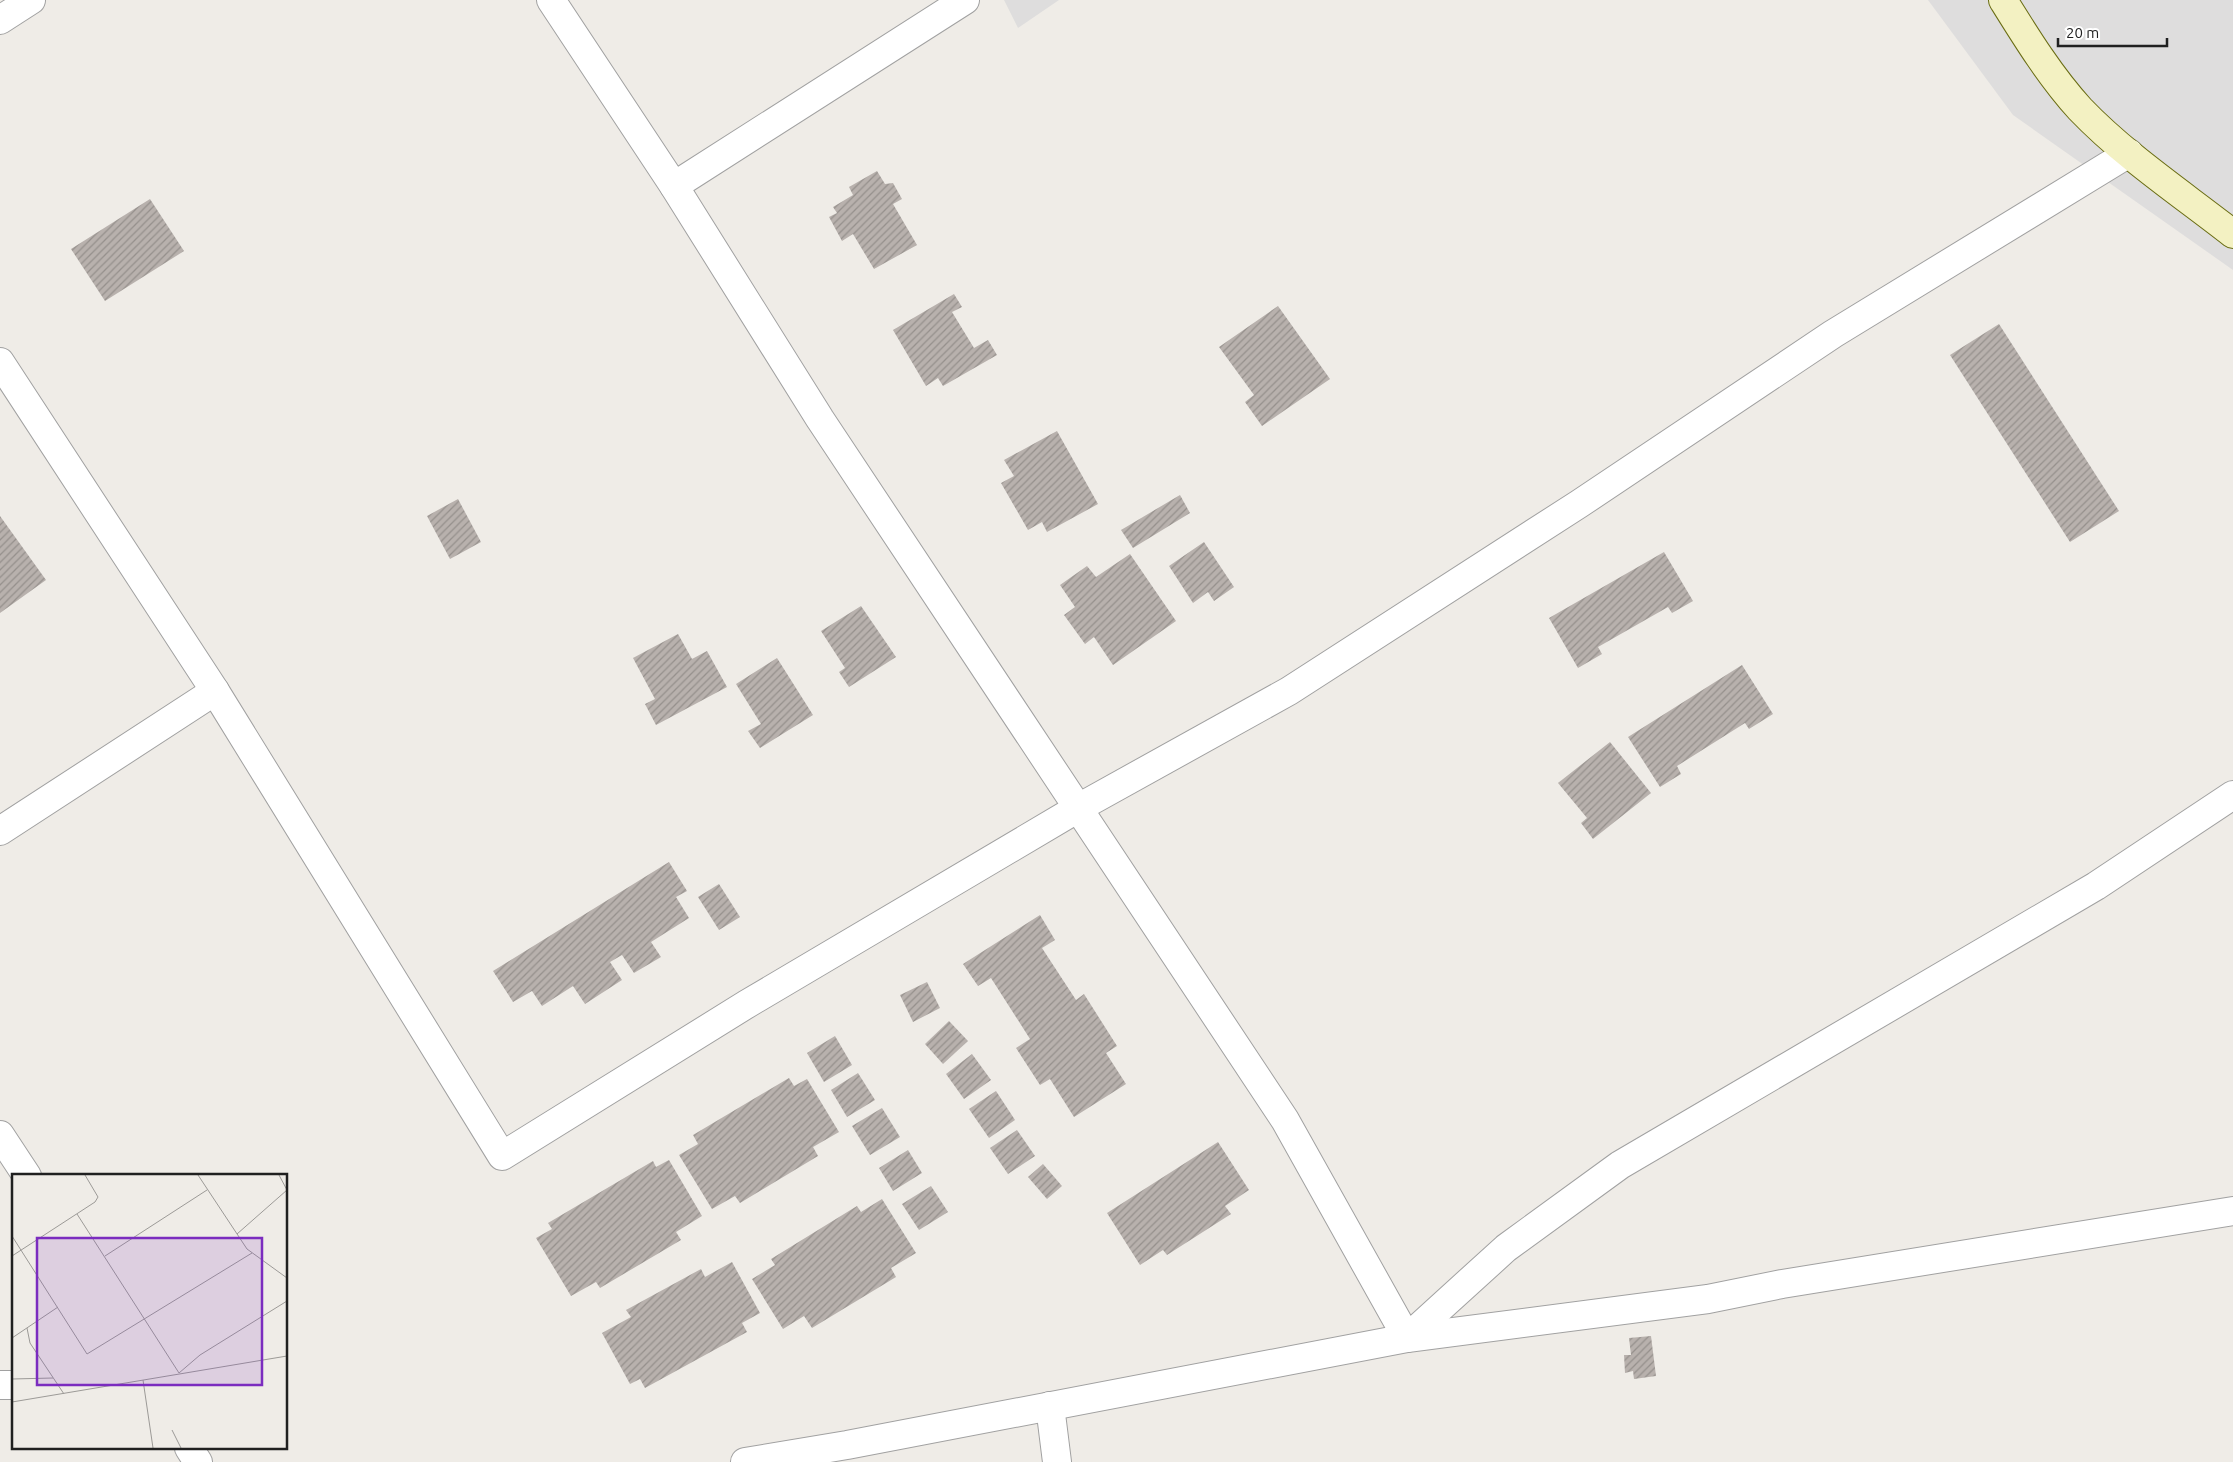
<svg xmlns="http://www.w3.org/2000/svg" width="2233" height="1462" font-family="Ubuntu,sans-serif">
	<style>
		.residential { fill: #dedddd }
		.building { fill: url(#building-hatch) }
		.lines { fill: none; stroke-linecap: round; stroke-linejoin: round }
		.street-casing { stroke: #a1a1a1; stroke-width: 30 }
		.secondary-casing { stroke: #696c12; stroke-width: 30 }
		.street { stroke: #fff; stroke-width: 28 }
		.secondary { stroke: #f3f1c2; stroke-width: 28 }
		.inset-road { fill: none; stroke: #9c9a97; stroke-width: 1 }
		.view { fill: #7b2cbf; fill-opacity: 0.15; stroke: #7b2cbf; stroke-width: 2.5 }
		.inset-edge { fill: none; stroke: #202020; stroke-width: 2.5 }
	</style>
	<defs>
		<pattern id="building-hatch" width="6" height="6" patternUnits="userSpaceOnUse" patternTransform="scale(1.25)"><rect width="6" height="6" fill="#b8b1ad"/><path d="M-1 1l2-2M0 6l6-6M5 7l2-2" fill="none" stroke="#95908c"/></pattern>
	</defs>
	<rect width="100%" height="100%" fill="#efece7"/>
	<!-- residential -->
	<g class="residential">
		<path d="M1004,0H1059L1018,28Z"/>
		<path d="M1928,0H2233V270L2013,115Z"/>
	</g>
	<!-- building -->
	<g class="building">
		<path d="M877,171L885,184L893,183L902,199L893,204L917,245L874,269L853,234L842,241L829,217L837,213L833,207L853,195L849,187Z"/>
		<path d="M150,199L184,251L105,301L71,249Z"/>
		<path d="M954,294L962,307L952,312L974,348L988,340L997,355L943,386L938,378L926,386L893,330Z"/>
		<path d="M1278,306L1330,379L1262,426L1245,402L1254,395L1219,347Z"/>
		<path d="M1999,324L2119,511L2070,542L1950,355Z"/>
		<path d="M1057,431L1098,504L1047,532L1042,522L1028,530L1001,483L1014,476L1004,460Z"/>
		<path d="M1180,495L1190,513L1133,548L1121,530Z"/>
		<path d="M458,499L481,542L450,559L427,516Z"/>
		<path d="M0,516L46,580L0,613Z"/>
		<path d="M1204,542L1234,587L1214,601L1208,592L1193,603L1169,566Z"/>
		<path d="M1664,552L1693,601L1672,613L1668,607L1598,647L1602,654L1578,668L1549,618Z"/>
		<path d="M1130,554L1176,621L1113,665L1094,637L1085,644L1064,615L1075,607L1060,585L1087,566L1096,577Z"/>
		<path d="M861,606L896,657L849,687L839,672L845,668L821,631Z"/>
		<path d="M678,634L692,659L707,651L727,687L656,725L645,704L655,699L633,658Z"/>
		<path d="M777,658L813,715L760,748L748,731L761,724L736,684Z"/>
		<path d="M1742,665L1773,714L1749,729L1745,723L1677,766L1681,774L1660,787L1628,737Z"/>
		<path d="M1610,742L1651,793L1593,839L1581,823L1587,818L1558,783Z"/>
		<path d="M669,862L687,891L676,897L689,918L651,942L661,957L634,973L622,955L610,962L622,980L585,1004L573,986L542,1006L532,991L513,1002L493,971Z"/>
		<path d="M719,884L740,917L719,930L698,897Z"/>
		<path d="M1040,915L1055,940L1042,948L1076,1000L1084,994L1117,1046L1106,1053L1126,1084L1074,1117L1050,1079L1040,1085L1016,1048L1030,1039L991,978L978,986L963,964Z"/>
		<path d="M927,982L940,1008L913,1022L900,995Z"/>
		<path d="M949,1021L968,1041L943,1064L925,1044Z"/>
		<path d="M835,1036L852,1065L824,1082L807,1053Z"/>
		<path d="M972,1054L991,1080L964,1099L946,1074Z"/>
		<path d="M858,1073L875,1100L847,1117L831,1090Z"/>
		<path d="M789,1078L794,1086L807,1079L839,1132L813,1147L818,1156L740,1203L735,1196L712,1209L679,1155L698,1144L693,1135Z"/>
		<path d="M996,1091L1015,1120L989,1138L969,1109Z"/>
		<path d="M882,1108L900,1137L870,1155L852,1126Z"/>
		<path d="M1017,1130L1035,1156L1008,1174L990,1148Z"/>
		<path d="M1218,1142L1249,1190L1225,1206L1231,1214L1167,1255L1163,1250L1140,1265L1107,1213Z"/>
		<path d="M908,1150L922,1173L893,1191L879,1168Z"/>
		<path d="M669,1160L702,1216L676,1232L681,1240L600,1288L596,1282L571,1296L536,1238L552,1229L548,1223L653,1161L656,1167Z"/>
		<path d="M1043,1164L1062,1186L1047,1199L1028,1177Z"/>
		<path d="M931,1186L948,1212L919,1230L902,1204Z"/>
		<path d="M882,1199L916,1253L891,1268L896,1277L812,1328L804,1316L783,1329L752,1279L775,1265L771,1259L857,1206L861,1212Z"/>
		<path d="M732,1262L760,1313L742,1323L747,1332L645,1388L640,1379L630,1384L602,1333L631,1317L626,1310L701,1269L705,1277Z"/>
		<path d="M1651,1336L1656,1376L1634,1379L1633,1371L1625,1373L1624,1355H1631L1629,1338Z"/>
	</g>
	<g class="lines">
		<!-- street casing -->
		<g class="street-casing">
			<g id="street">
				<path d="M551,0L674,186L820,419L1285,1120L1407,1338L1506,1248L1620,1165L2096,886L2233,795"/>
				<path d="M0,20L31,0"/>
				<path d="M674,186L965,0"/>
				<path d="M0,362L215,691L502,1156L747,1004L1080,807L1289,691L1579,504L1833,334L2129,153"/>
				<path d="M0,831L215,691"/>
				<path d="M0,1135L27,1176"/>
				<path d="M0,1385H14"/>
				<path d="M1050,1406L1057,1462"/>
				<path d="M189,1448L198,1462"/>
				<path d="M745,1462L847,1445L1407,1338L1708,1299L1782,1284L2233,1211"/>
			</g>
		</g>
		<!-- secondary casing -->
		<g class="secondary-casing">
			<path id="secondary" d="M2003,0C2026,37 2050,76 2080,109C2125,156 2182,194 2233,234"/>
		</g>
		<!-- street -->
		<use href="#street" class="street"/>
		<!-- secondary -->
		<use href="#secondary" class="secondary"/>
	</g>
	<!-- overview -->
	<g transform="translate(12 1174)">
		<rect width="275" height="275" fill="#efece7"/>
		<path class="inset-road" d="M186,1L235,75L275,104M267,1L275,16M65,40L167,199L188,181L275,127M225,60L275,16M0,62L75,180L240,79M0,82L83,28L86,23L73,1M93,82L195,16M15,154L18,169L52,220M0,164L46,133M0,205L41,204M131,206L141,274M0,228L275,182M160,256L169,274"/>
		<path class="view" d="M25,64H250V211H25Z"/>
		<rect width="275" height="275" class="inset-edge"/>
	</g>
	<!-- scale -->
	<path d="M2058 38v8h109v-8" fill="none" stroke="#202020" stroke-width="2.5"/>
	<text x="2066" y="38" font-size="15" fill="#202020" stroke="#ffffff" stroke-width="4" paint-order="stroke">20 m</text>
</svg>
